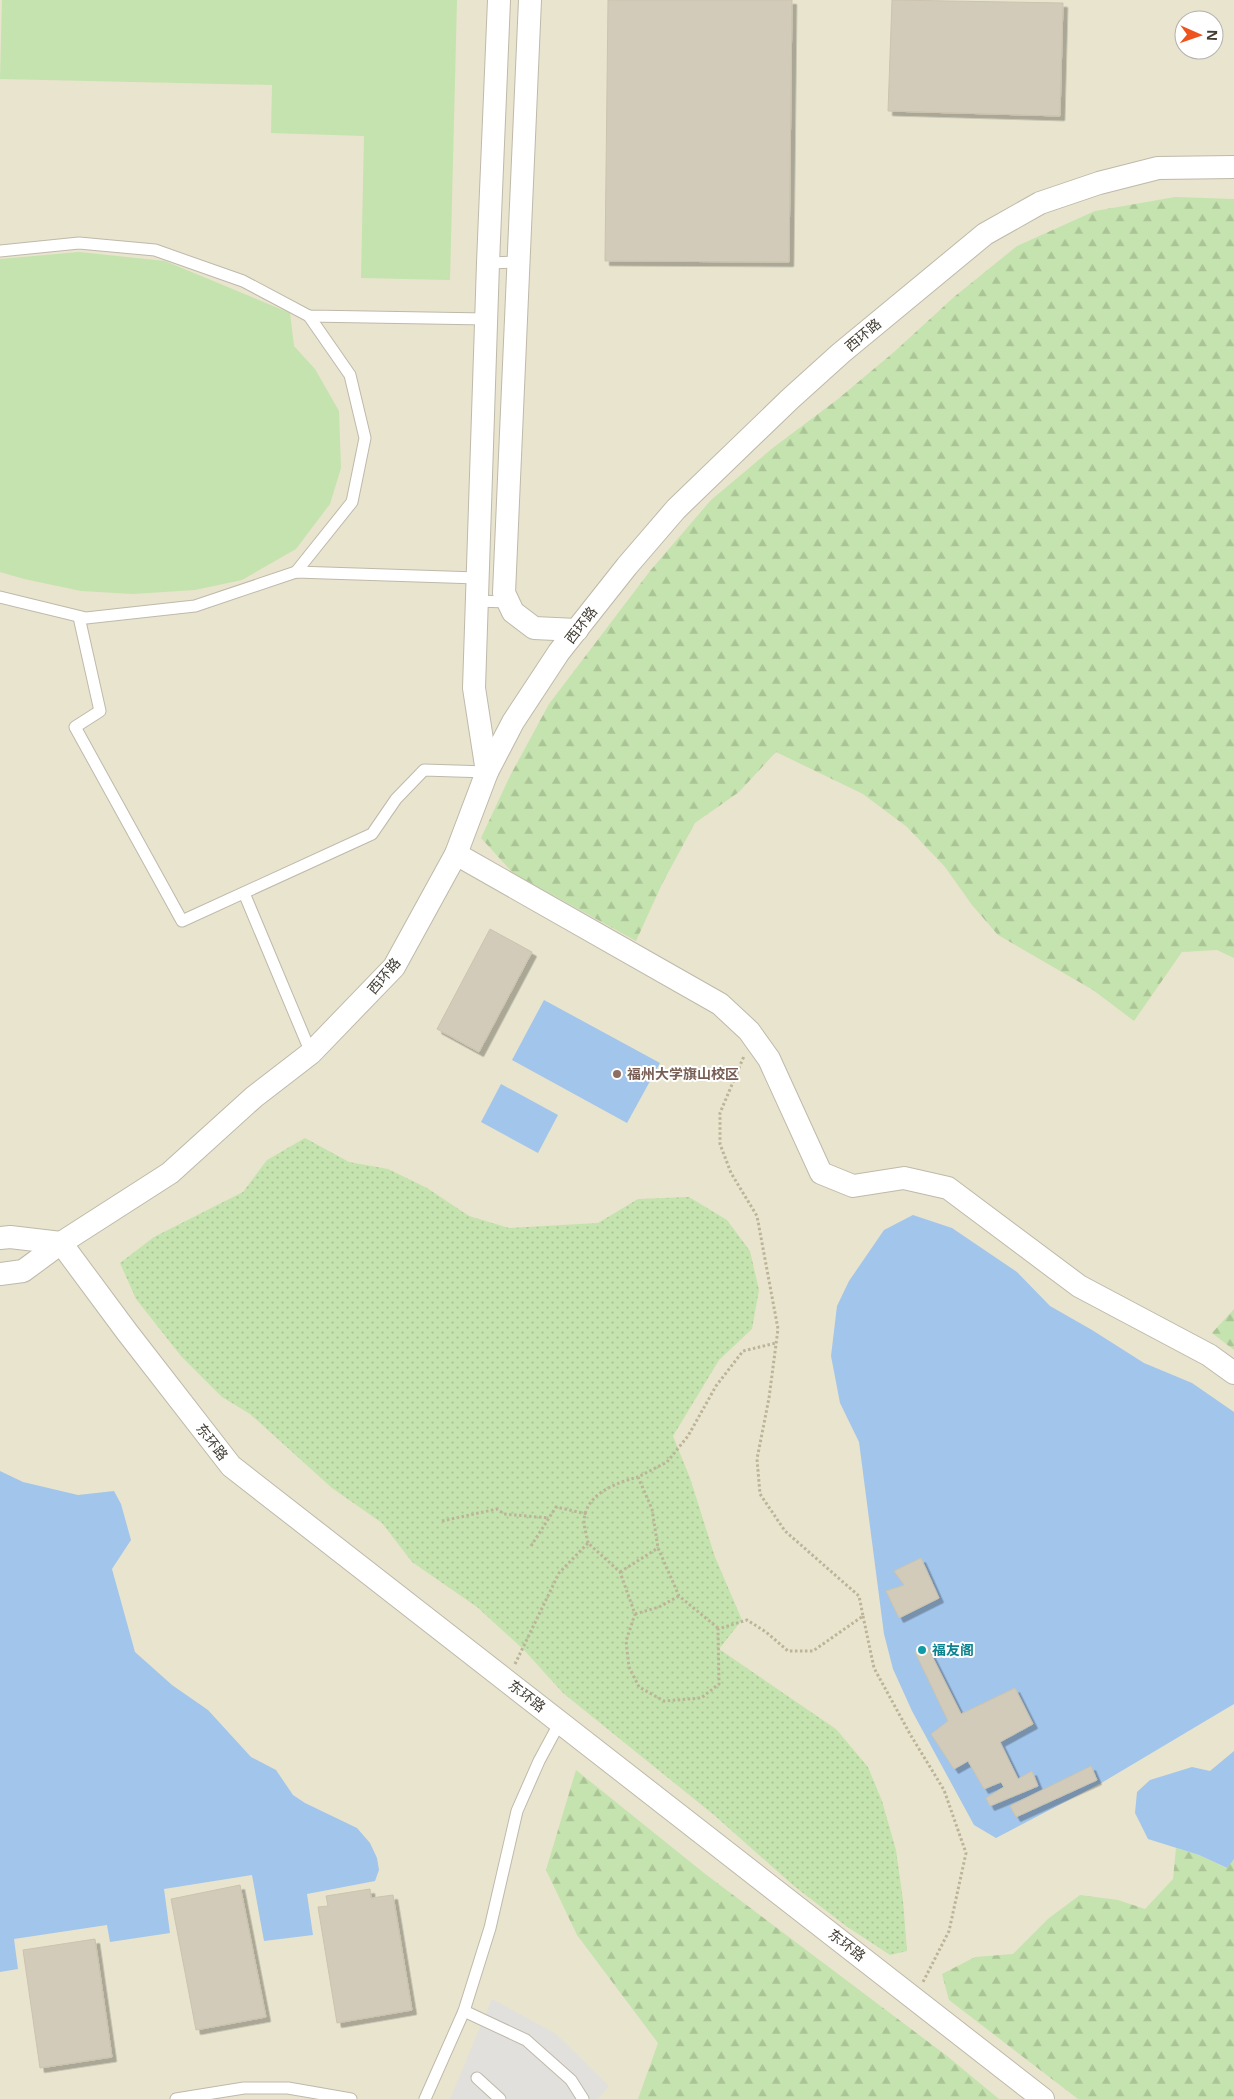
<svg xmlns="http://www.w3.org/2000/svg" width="1234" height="2099" font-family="'Open Sans','Noto Sans SC',sans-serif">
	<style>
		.education { fill: #e9e4ce; fill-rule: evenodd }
		.grass { fill: url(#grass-dots) }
		.forest { fill: url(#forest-firs) }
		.garden { fill: #c5e3ae }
		.parking { fill: #e1e0dc }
		.water { fill: #a2c5eb }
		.building { fill: #d2cbba; stroke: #ccc3ad; filter: url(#shadow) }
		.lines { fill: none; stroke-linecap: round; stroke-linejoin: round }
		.lane-casing { stroke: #beb9aa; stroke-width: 13 }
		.street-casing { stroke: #beb9aa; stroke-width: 24 }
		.path { stroke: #bcb499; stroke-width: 3; stroke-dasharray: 2.5 2.5; stroke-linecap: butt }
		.lane { stroke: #fff; stroke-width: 11 }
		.street { stroke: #fff; stroke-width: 22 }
		.education-dot { fill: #8d6e63; stroke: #fff; stroke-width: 2 }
		.culture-dot { fill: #0f9aa8; stroke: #fff; stroke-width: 2 }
		.labels { text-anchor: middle; stroke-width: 4; stroke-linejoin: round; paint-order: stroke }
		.street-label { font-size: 14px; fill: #423e34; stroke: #fff }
		.education-label { font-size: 14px; font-weight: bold; fill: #785e54; stroke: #fff; text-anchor: start }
		.culture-label { font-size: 14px; font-weight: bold; fill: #0d838f; stroke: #fff; text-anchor: start }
	</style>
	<defs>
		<pattern id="grass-dots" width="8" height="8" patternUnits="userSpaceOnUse" patternTransform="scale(1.25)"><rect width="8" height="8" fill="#c5e3ae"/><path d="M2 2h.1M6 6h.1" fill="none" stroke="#aac496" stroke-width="1.8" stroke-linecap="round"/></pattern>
		<pattern id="forest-firs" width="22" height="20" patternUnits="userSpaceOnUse" patternTransform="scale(1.25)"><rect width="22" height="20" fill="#c5e3ae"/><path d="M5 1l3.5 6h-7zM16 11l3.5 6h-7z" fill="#aac496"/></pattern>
		<filter id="shadow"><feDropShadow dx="4.5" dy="4.5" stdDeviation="0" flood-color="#0004"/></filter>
	</defs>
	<rect width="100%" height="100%" fill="#f1eee4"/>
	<!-- education -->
	<path class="education" d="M0,0H1234V2099H0ZM1184,20H1214V50H1184Z"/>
	<!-- grass -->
	<path class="grass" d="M305,1138L349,1162L388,1169L427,1188L469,1216L509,1228L598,1223L638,1199L689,1197L727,1220L750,1251L759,1290L752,1329L719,1360L673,1436L690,1478L715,1557L742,1620L719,1649L836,1729L868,1767L882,1801L896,1850L903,1900L907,1951L890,1955L846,1926L794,1886L714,1815L563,1693L524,1650L477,1607L412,1562L382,1523L332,1488L250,1414L222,1397L181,1356L136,1299L120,1263L154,1237L243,1192L267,1160Z"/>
	<!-- forest -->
	<g class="forest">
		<path d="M1175,197L1234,199V958L1217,950L1182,952L1134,1021L1093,990L998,935L972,905L945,867L907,827L863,794L776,752L739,792L695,823L662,884L636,941L513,873L481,838L510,776L549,704L650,571L711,500L774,447L838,399L894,352L954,297L1017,246L1095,211Z"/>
		<path d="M1234,1309V1350L1212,1333Z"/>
		<path d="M576,1770L704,1873L947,2056L999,2099H638L658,2043L577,1935L546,1870Z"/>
		<path d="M1176,1848L1199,1855L1226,1868L1234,1859V2099H1078L949,2000L942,1974L975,1957L1013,1954L1049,1918L1080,1895L1118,1900L1145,1909L1173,1879Z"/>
	</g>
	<!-- garden -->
	<g class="garden">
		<path d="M2,0H457L450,280L361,278L364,136L271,133L272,85L0,79Z"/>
		<path d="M79,252L165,261L290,313L294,346L315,369L339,411L341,468L330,504L296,549L242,580L195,590L133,594L81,591L24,579L0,572V259Z"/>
	</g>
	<!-- parking -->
	<path class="parking" d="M492,1999L556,2034L609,2086L598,2099H450Z"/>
	<!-- water -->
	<g class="water">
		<path d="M544,1000L660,1063L627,1123L512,1060Z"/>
		<path d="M501,1084L558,1115L538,1153L481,1122Z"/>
		<path d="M913,1215L952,1228L1017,1272L1050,1306L1092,1330L1144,1363L1192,1383L1234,1412V1704L1103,1782L996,1838L974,1825L912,1711L893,1669L884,1634L859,1442L840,1403L831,1356L837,1306L849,1281L884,1230Z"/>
		<path d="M0,1471L23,1482L78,1495L114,1491L121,1504L131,1540L112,1569L135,1652L172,1685L208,1710L251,1757L276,1770L293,1795L305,1803L357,1828L370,1843L377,1858L379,1870L375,1881L307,1894L313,1935L264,1941L252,1875L164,1889L170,1933L110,1942L107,1925L14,1939L18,1969L0,1972Z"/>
		<path d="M1234,1751V1859L1227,1868L1199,1855L1148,1839L1135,1813L1137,1792L1150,1780L1192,1767L1210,1771Z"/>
	</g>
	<!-- building -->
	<g class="building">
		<path d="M608,0H792L789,262L605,261Z"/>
		<path d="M892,0L1063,3L1060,116L888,111Z"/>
		<path d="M490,929L532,952L479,1052L437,1029Z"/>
		<path d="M921,1558L939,1598L899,1618L886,1591L904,1585L894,1571Z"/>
		<path d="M927,1646L961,1714L1015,1688L1033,1724L1000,1742L1018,1779L1032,1771L1038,1786L990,1806L986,1798L1004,1787L1001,1782L984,1789L968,1761L954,1769L931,1734L948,1721L915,1652Z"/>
		<path d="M1091,1766L1097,1780L1016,1817L1010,1806Z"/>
		<path d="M240,1885L266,2017L196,2030L171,1899Z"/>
		<path d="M370,1889L371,1898L393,1895L412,2010L337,2023L318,1907L328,1906L326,1896Z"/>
		<path d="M95,1939L112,2057L40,2068L23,1950Z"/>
	</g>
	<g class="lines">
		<!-- lane casing -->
		<g class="lane-casing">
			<g id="lane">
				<path d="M0,251L79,243L155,250L243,281L309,316L486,319"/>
				<path d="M488,263L518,262"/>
				<path d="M296,572L352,502L365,438L350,375L309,316"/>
				<path d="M0,597L86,618L195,606L296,572L477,578"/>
				<path d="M476,601L508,602"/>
				<path d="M79,617L100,711L75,727L182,921L372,834L396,799L424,770L487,772"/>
				<path d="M244,893L311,1053"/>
				<path d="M464,2011L526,2040L571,2080L583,2099"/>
				<path d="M477,2078L500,2099"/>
				<path d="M176,2099L244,2088H288L351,2099"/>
				<path d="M425,2099L464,2011L490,1928L517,1811L539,1761L560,1722"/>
			</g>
		</g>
		<!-- street casing -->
		<g class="street-casing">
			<g id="street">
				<path d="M530,0L504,593L513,612L534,628L577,630"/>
				<path d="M487,772L474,688L488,263L499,0"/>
				<path d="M456,854L720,1004L749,1031L769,1059L821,1173L853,1186L904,1178L948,1188L1079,1286L1209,1355L1234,1373"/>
				<path d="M0,1238L10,1237L61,1243"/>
				<path d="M61,1243L127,1332L231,1466L1043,2099"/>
				<path d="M0,1274L23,1271L61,1243L170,1173L254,1097L311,1053L394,967L456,854L487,772L513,722L559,652L627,566L676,509L790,399L841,353L985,234L1040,203L1099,183L1158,168L1234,167"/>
			</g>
		</g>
		<!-- path -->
		<g class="path">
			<path d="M442,1521L497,1509L504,1514L549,1518"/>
			<path d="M588,1543C587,1537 585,1530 584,1524C583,1495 615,1483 638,1477"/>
			<path d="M531,1546L556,1507L587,1514"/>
			<path d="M620,1572L658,1548"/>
			<path d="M635,1614L659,1607L679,1596"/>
			<path d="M863,1616L874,1668L910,1734L944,1790L966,1853L949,1931L923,1982"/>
			<path d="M718,1628L679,1596L658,1548L652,1509L638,1477L667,1462L688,1436L716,1386L743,1351L776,1343"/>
			<path d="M515,1664L559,1573L588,1543L620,1572L635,1614L626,1641L629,1667L639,1687L664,1701L701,1698L719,1684L718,1629L747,1620L766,1632L788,1651H813L863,1616L859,1596L785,1531L760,1494L757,1459L769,1398L778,1329L757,1216L731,1173L720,1144V1113L744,1056"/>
		</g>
		<!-- lane -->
		<use href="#lane" class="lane"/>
		<!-- street -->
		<use href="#street" class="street"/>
	</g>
	<!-- markers -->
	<circle class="education-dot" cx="617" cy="1074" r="5"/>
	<circle class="culture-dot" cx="922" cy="1650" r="5"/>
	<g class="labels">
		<!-- street labels -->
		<g class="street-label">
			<text transform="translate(863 335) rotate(-40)" y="5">西环路</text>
			<text transform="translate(581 625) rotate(-52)" y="5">西环路</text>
			<text transform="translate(384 976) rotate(-50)" y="5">西环路</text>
			<text transform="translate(212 1442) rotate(52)" y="5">东环路</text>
			<text transform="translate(527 1696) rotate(38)" y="5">东环路</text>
			<text transform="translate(847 1945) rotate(38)" y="5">东环路</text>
		</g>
		<!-- education labels -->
		<g class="education-label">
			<text x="627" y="1079">福州大学旗山校区</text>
		</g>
		<!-- culture labels -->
		<g class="culture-label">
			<text x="932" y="1655">福友阁</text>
		</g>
	</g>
	<!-- north arrow -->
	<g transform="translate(1199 35) rotate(92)"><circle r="24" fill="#ffffff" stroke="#b3b2ae"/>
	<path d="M0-4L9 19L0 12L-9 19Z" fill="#ee531e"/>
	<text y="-8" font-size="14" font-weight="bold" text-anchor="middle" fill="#423e34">N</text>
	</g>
</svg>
